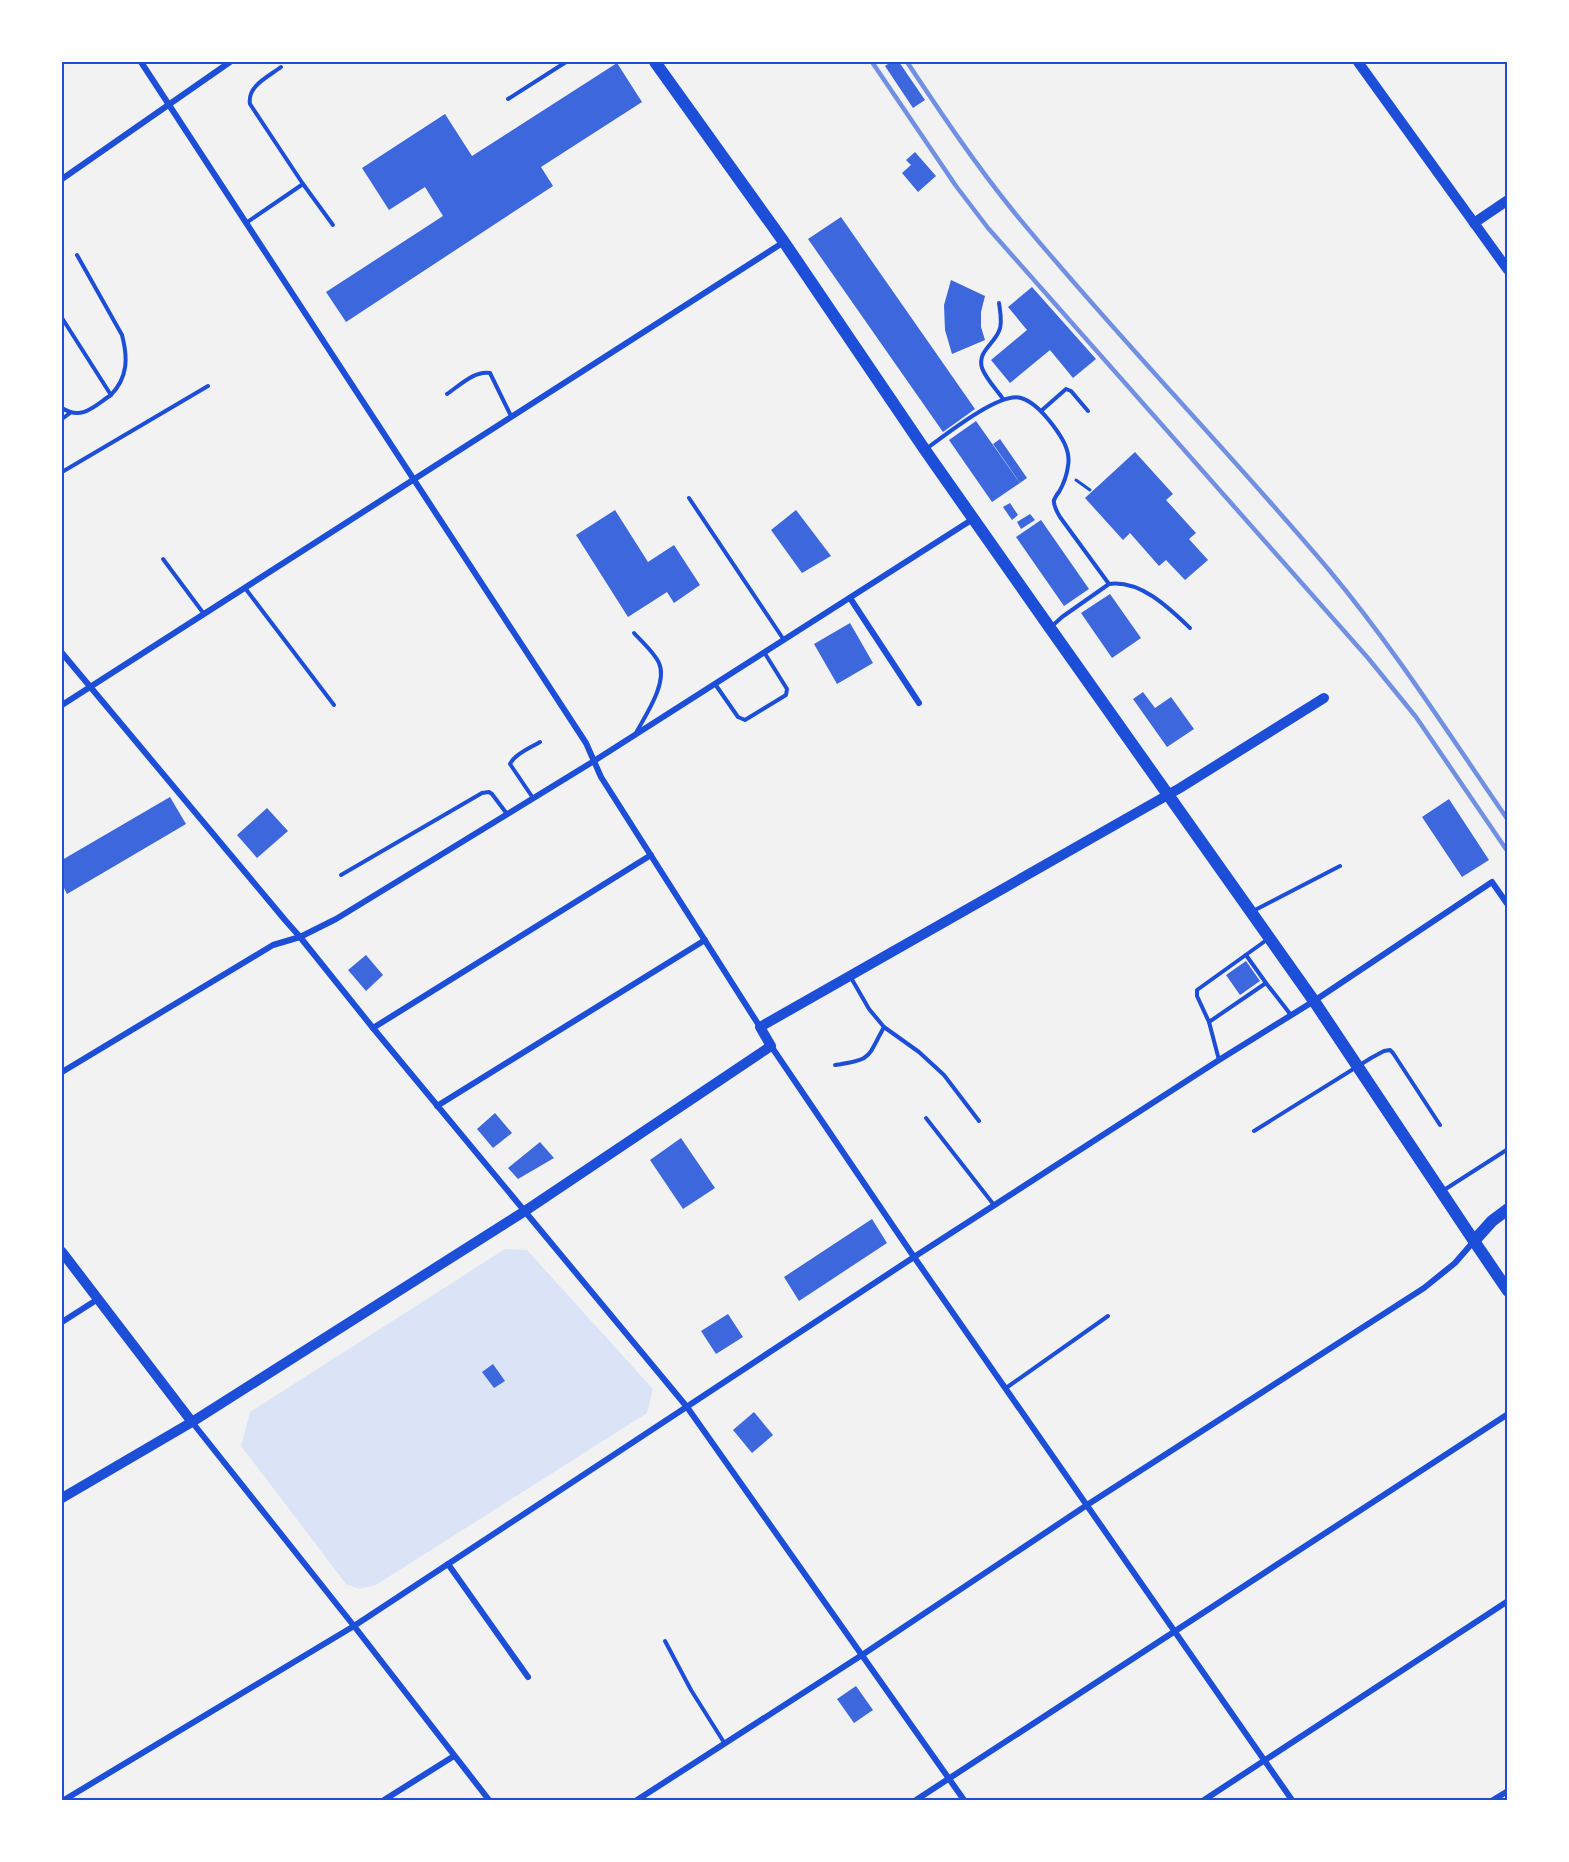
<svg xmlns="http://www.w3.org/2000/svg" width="1569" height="1862" font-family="'Roboto Condensed',sans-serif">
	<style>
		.green { fill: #dbe4f7 }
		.building { fill: #3d67dc }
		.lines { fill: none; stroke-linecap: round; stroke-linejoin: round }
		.path { stroke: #1d4ed8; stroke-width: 3 }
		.service { stroke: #1d4ed8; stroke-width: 4 }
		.minor { stroke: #1d4ed8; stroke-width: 6 }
		.tertiary { stroke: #1d4ed8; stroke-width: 10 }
		.secondary { stroke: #1d4ed8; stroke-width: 12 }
		.primary { stroke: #1d4ed8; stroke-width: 12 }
		.rail { stroke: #7290e2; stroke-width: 4.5 }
		.neatline { fill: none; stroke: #1d4ed8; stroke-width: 2 }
	</style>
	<rect width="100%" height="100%" fill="#f2f2f2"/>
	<!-- green -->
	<path class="green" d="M505,1249L527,1250L653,1389L647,1413L376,1585L359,1589L346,1584L241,1446L250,1412Z"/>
	<!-- building -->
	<g class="building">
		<path d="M891,62H899L925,100L913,108L885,66Z"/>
		<path d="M617,63L642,102L541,167L553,186L346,322L326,292L443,216L425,187L389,210L362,168L445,114L472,156Z"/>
		<path d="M915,152L936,176L918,192L902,173L911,165L906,160Z"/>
		<path d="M841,217L975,409L943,432L808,239Z"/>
		<path d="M951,280L985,296L981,312V327L985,340L952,354L945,330L944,305Z"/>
		<path d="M1032,287L1096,359L1073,378L1050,350L1010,383L991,360L1027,330L1008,307Z"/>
		<path d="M976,421L1020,483L992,502L949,440Z"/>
		<path d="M1000,439L1027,478L1020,483L993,444Z"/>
		<path d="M1135,452L1173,494L1166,500L1196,533L1189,539L1208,560L1185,580L1166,560L1159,566L1130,533L1123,540L1085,498Z"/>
		<path d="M1010,503L1018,515L1012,520L1003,507Z"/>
		<path d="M615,510L648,562L674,545L700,585L674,603L667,592L628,617L576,535Z"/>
		<path d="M796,510L831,556L802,573L771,530Z"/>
		<path d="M1030,514L1035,520L1021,529L1017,522Z"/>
		<path d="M1041,520L1089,589L1064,606L1016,537Z"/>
		<path d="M1110,594L1141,638L1112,658L1081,613Z"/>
		<path d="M850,623L873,663L837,684L814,644Z"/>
		<path d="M1143,692L1155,708L1171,697L1194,729L1167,747L1133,699Z"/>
		<path d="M170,797L186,824L67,894L62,884V860Z"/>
		<path d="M1449,799L1489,860L1462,877L1422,817Z"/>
		<path d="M267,808L288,831L257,858L237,835Z"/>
		<path d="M366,955L383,975L366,991L348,970Z"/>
		<path d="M1246,961L1260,981L1240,995L1226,975Z"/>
		<path d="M495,1113L512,1133L493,1148L477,1129Z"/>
		<path d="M681,1138L715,1188L683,1209L650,1160Z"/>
		<path d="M540,1142L554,1158L518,1179L508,1168Z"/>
		<path d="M872,1219L887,1243L799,1301L784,1277Z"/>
		<path d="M728,1314L743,1337L716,1354L701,1331Z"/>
		<path d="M493,1364L505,1381L494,1388L482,1372Z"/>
		<path d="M754,1412L773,1435L752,1453L733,1430Z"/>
		<path d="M856,1686L873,1710L854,1723L837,1699Z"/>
	</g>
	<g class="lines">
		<!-- path -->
		<path class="path" d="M1076,480L1090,490"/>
		<!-- service -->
		<g class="service">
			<path d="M508,99L566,62"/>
			<path d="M303,184L333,225"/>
			<path d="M246,223L303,184L250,104C247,86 268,77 281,67"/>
			<path d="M77,255L122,335C128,358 128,377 111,395"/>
			<path d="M999,303C1000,311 1003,323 999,331C994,344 977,352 982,368C986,379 997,390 1003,399"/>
			<path d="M62,318L111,395C94,406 82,421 62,408"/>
			<path d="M447,394C459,386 475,370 490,373L511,416"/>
			<path d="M1041,411L1066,389L1071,391L1088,411"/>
			<path d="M62,419L70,413"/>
			<path d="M926,449C944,436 1000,391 1021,398C1034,402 1044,414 1052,424C1061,436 1071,450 1068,466C1067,474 1063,485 1059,492C1058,493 1055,498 1054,500C1053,505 1057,512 1060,517L1109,584L1062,617L1051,627"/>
			<path d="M62,472L208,386"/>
			<path d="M689,498L784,640"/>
			<path d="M163,559L204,614"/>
			<path d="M1109,584C1141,580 1169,608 1190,628"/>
			<path d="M245,588L334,705"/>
			<path d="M634,633C642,642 654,652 659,663C668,683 645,716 636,733"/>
			<path d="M715,684L738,717L745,720L786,695L787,689L764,652"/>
			<path d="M533,798L510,764C515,754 530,748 540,742"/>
			<path d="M341,875L482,793L489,792L492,794L507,814"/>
			<path d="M1253,911L1340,866"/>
			<path d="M1246,955L1266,983"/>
			<path d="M850,976L869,1009L884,1027L919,1052L944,1075L979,1121"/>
			<path d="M1209,1022L1266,983L1291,1015"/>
			<path d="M1219,1060L1209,1022L1197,996V990L1268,939"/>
			<path d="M835,1065C872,1060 867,1058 884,1027"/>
			<path d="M926,1118L994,1205"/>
			<path d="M1254,1131L1371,1058L1384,1051L1390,1050L1393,1053L1440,1125"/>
			<path d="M1444,1190L1508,1149"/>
			<path d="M1006,1388L1108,1316"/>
			<path d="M665,1641L691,1690L725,1744"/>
		</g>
		<!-- minor -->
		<g class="minor">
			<path d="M141,62L586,743L601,777L760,1027"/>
			<path d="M62,179L230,62"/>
			<path d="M850,598L919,703"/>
			<path d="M62,653L285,920L300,937L373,1028L687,1407L964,1800"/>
			<path d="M62,705L784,242"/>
			<path d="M373,1028L651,855"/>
			<path d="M771,1046L914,1257L1292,1800"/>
			<path d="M62,1072L273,945L300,937L336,919L594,761L973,519"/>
			<path d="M437,1106L705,940"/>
			<path d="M62,1322L98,1299"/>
			<path d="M192,1422L354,1626L489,1800"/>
			<path d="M448,1564L528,1677"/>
			<path d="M64,1800L354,1626L914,1257L1219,1060L1314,1001L1492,882L1508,905"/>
			<path d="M384,1800L454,1756"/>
			<path d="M637,1800L862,1655L1087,1505L1424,1288L1455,1263L1474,1241"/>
			<path d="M916,1800L1508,1414"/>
			<path d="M1204,1800L1508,1601"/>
			<path d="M1493,1800L1508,1791"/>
		</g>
		<!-- tertiary -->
		<g class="tertiary">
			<path d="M1358,62L1508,270"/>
			<path d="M1474,223L1508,200"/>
			<path d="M62,1252L192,1422"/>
			<path d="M62,1498L192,1422L525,1211L771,1046L760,1027L1180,788L1324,698"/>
		</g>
		<!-- secondary -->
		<path class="secondary" d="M1474,1241L1508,1291"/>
		<!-- primary -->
		<path class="primary" d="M655,62L784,242L925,450L1050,628L1314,1001L1474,1241L1492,1221L1508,1209"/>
		<!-- rail -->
		<g class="rail">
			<path d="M872,62L956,186L988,228L1368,658L1416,717L1508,852"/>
			<path d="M907,62C941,113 975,164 1014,212C1115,335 1227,449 1329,570C1395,649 1450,736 1508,820"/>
		</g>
	</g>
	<!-- border -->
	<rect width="1569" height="1862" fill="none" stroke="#ffffff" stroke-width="126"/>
	<rect x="63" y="63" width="1443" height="1736" class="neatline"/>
</svg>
